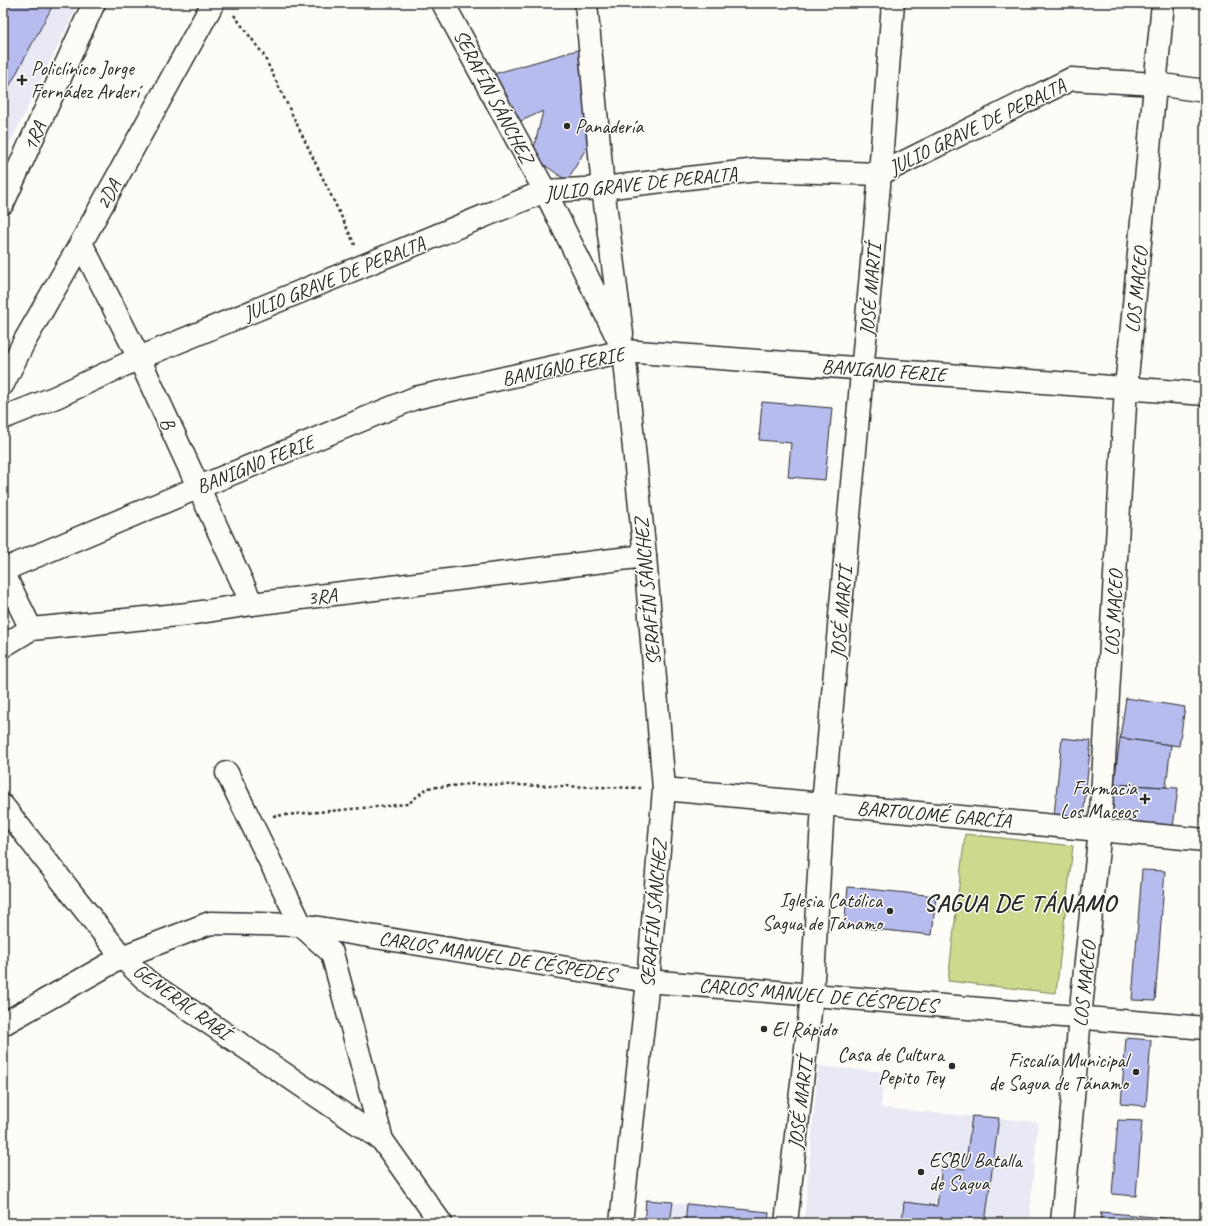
<svg xmlns="http://www.w3.org/2000/svg" width="1208" height="1226" font-family="Caveat,sans-serif">
	<style>
		.built { fill: #e8e9f4 }
		.green { fill: #ccda8e; stroke: #7c825c }
		.building { fill: #b6bcee; stroke: #2b2b2b }
		.lines { fill: none; stroke-linecap: round; stroke-linejoin: round }
		.minor-casing { stroke: #2b2b2b; stroke-width: 25 }
		.tertiary-casing { stroke: #2b2b2b; stroke-width: 25 }
		.secondary-casing { stroke: #2b2b2b; stroke-width: 25 }
		.path { stroke: #2b2b2b; stroke-width: 2.5; stroke-dasharray: 3 3; stroke-linecap: butt }
		.minor { stroke: #fdfcf7; stroke-width: 22 }
		.tertiary { stroke: #fdfcf7; stroke-width: 22 }
		.secondary { stroke: #fdfcf7; stroke-width: 22 }
		.poi-dot { fill: #2b2b2b; stroke: #fdfcf7; stroke-width: 1.5 }
		.labels { text-anchor: middle; stroke-width: 3; stroke-linejoin: round; paint-order: stroke }
		.poi-label { font-size: 20px; fill: #2b2b2b; stroke: #fdfcf7; text-anchor: start }
		.street-label { font-size: 20px; fill: #2b2b2b; stroke: #fdfcf7 }
		.district-label { font-size: 24px; font-weight: bold; letter-spacing: 1px; fill: #2b2b2b; stroke: #fdfcf7 }
	</style>
	<rect width="100%" height="100%" fill="#fdfcf7"/>
	<filter id="ink" filterUnits="userSpaceOnUse"><feTurbulence type="fractalNoise" baseFrequency=".025" numOctaves="2"/><feDisplacementMap in="SourceGraphic" scale="8" xChannelSelector="R" yChannelSelector="G"/><feConvolveMatrix kernelMatrix="1 2 1 2 8 2 1 2 1" color-interpolation-filters="sRGB"/></filter>
	<g filter="url(#ink)">
		<!-- built -->
		<g class="built">
			<path d="M3,3H79L3,157Z"/>
			<path d="M818,1066L884,1072L881,1108L1038,1122L1029,1223H804Z"/>
			<path d="M646,1200L769,1212L768,1223H644Z"/>
		</g>
		<!-- green -->
		<path class="green" d="M965,834L1073,846L1056,993L948,981Z"/>
		<!-- building -->
		<g class="building">
			<path d="M3,3H50L53,5L3,98Z"/>
			<path d="M581,49L594,135L567,181L532,156L543,111L517,123L490,75Z"/>
			<path d="M762,402L832,408L825,480L788,477L791,443L759,440Z"/>
			<path d="M1126,698L1185,707L1179,746L1120,738Z"/>
			<path d="M1062,738L1091,741L1083,818L1054,815Z"/>
			<path d="M1120,738L1171,745L1166,787L1114,784Z"/>
			<path d="M1114,784L1178,788L1173,827L1127,823L1118,816L1113,811Z"/>
			<path d="M1142,870L1165,871L1155,1001L1132,1000Z"/>
			<path d="M848,887L936,896L932,935L844,926Z"/>
			<path d="M1126,1038L1151,1040L1146,1106L1121,1104Z"/>
			<path d="M972,1116L999,1118L985,1223H902L904,1202L937,1206L942,1166L965,1169Z"/>
			<path d="M1118,1120L1142,1121L1136,1196L1112,1194Z"/>
			<path d="M646,1200L673,1202L670,1223H644Z"/>
			<path d="M687,1204L769,1212L768,1223H685Z"/>
			<path d="M1101,1212L1185,1220V1223H1100Z"/>
		</g>
		<g class="lines">
			<!-- minor casing -->
			<g class="minor-casing">
				<g id="minor">
					<path d="M443,3L545,191L624,351L645,556L664,789L648,981L621,1223"/>
					<path d="M586,3L603,188L622,334"/>
					<path d="M1156,84L1205,91"/>
					<path d="M81,243L139,358L252,604"/>
					<path d="M3,384L24,342L81,243L213,3"/>
					<path d="M3,418L56,397L139,358L545,191L603,188L757,170L880,174L893,3"/>
					<path d="M3,570L197,488L415,398L624,351L1205,394"/>
					<path d="M3,572L31,629"/>
					<path d="M3,646L31,629L188,614L252,604L645,556"/>
					<path d="M227,773L301,925L332,953L382,1140L441,1223"/>
					<path d="M664,789L1205,840"/>
					<path d="M3,806L122,957L147,981L382,1140"/>
					<path d="M3,1024L122,957L210,923L301,925L648,981L1205,1028"/>
				</g>
			</g>
			<!-- tertiary casing -->
			<g class="tertiary-casing">
				<g id="tertiary">
					<path d="M3,203L94,3"/>
					<path d="M786,1223L812,995L823,804L880,174L1071,79L1156,84"/>
				</g>
			</g>
			<!-- secondary casing -->
			<g class="secondary-casing">
				<path id="secondary" d="M1062,1223L1080,1017L1100,830L1126,388L1163,3"/>
			</g>
			<!-- path -->
			<g class="path">
				<path d="M234,15L263,54L355,245"/>
				<path d="M273,816L408,804L427,788L471,784L641,788"/>
			</g>
			<!-- minor -->
			<use href="#minor" class="minor"/>
			<!-- tertiary -->
			<use href="#tertiary" class="tertiary"/>
			<!-- secondary -->
			<use href="#secondary" class="secondary"/>
		</g>
	</g>
	<!-- markers -->
	<g class="poi-dot">
		<path d="M20 74h4v4h4v4h-4v4h-4v-4h-4v-4h4z"/>
		<circle cx="567" cy="126" r="4"/>
		<path d="M1143 793h4v4h4v4h-4v4h-4v-4h-4v-4h4z"/>
		<circle cx="890" cy="911" r="4"/>
		<circle cx="764" cy="1029" r="4"/>
		<circle cx="952" cy="1066" r="4"/>
		<circle cx="1136" cy="1072" r="4"/>
		<circle cx="921" cy="1172" r="4"/>
	</g>
	<g class="labels">
		<!-- poi labels -->
		<g class="poi-label">
			<text x="31" y="75">Policlínico Jorge<tspan x="31" dy="23">Fernádez Arderí</tspan></text>
			<text x="575" y="133">Panadería</text>
			<text x="1137" y="795" text-anchor="end">Farmacia<tspan x="1137" dy="23">Los Maceos</tspan></text>
			<text x="882" y="907" text-anchor="end">Iglesia Católica<tspan x="882" dy="23">Sagua de Tánamo</tspan></text>
			<text x="772" y="1036">El Rápido</text>
			<text x="944" y="1061" text-anchor="end">Casa de Cultura<tspan x="944" dy="23">Pepito Tey</tspan></text>
			<text x="1128" y="1067" text-anchor="end">Fiscalía Municipal<tspan x="1128" dy="23">de Sagua de Tánamo</tspan></text>
			<text x="929" y="1167">ESBU Batalla<tspan x="929" dy="23">de Sagua</tspan></text>
		</g>
		<!-- street labels -->
		<g class="street-label">
			<text transform="translate(494 96) rotate(62)" y="7">SERAFÍN SÁNCHEZ</text>
			<text transform="translate(977 126) rotate(-26)" y="7">JULIO GRAVE DE PERALTA</text>
			<text transform="translate(34 136) rotate(-66)" y="7">1RA</text>
			<text transform="translate(641 183) rotate(-6)" y="7">JULIO GRAVE DE PERALTA</text>
			<text transform="translate(108 194) rotate(-61)" y="7">2DA</text>
			<text transform="translate(334 278) rotate(-22)" y="7">JULIO GRAVE DE PERALTA</text>
			<text transform="translate(870 290) rotate(-85)" y="7">JOSÉ MARTÍ</text>
			<text transform="translate(1136 290) rotate(-84)" y="7">LOS MACEO</text>
			<text transform="translate(563 366) rotate(-12)" y="7">BANIGNO FERIE</text>
			<text transform="translate(884 370) rotate(4)" y="7">BANIGNO FERIE</text>
			<text transform="translate(168 423) rotate(66)" y="7">B</text>
			<text transform="translate(255 464) rotate(-22)" y="7">BANIGNO FERIE</text>
			<text transform="translate(647 592) rotate(-95)" y="7">SERAFÍN SÁNCHEZ</text>
			<text transform="translate(322 596) rotate(-7)" y="7">3RA</text>
			<text transform="translate(841 613) rotate(-85)" y="7">JOSÉ MARTÍ</text>
			<text transform="translate(1113 613) rotate(-87)" y="7">LOS MACEO</text>
			<text transform="translate(934 814) rotate(5)" y="7">BARTOLOMÉ GARCÍA</text>
			<text transform="translate(653 914) rotate(-85)" y="7">SERAFÍN SÁNCHEZ</text>
			<text transform="translate(497 956) rotate(9)" y="7">CARLOS MANUEL DE CÉSPEDES</text>
			<text transform="translate(1084 984) rotate(-84)" y="7">LOS MACEO</text>
			<text transform="translate(818 995) rotate(5)" y="7">CARLOS MANUEL DE CÉSPEDES</text>
			<text transform="translate(182 1001) rotate(36)" y="7">GENERAL RABÍ</text>
			<text transform="translate(800 1103) rotate(-83)" y="7">JOSÉ MARTÍ</text>
		</g>
		<!-- district labels -->
		<g class="district-label">
			<text x="1020" y="911">SAGUA DE TÁNAMO</text>
		</g>
	</g>
	<!-- margin -->
	<rect width="1208" height="1226" fill="none" stroke="#fdfcf7" stroke-width="16"/>
	<rect x="8" y="8" width="1192" height="1210" fill="none" stroke="#2b2b2b" stroke-width="1.5" filter="url(#ink)"/>
</svg>
